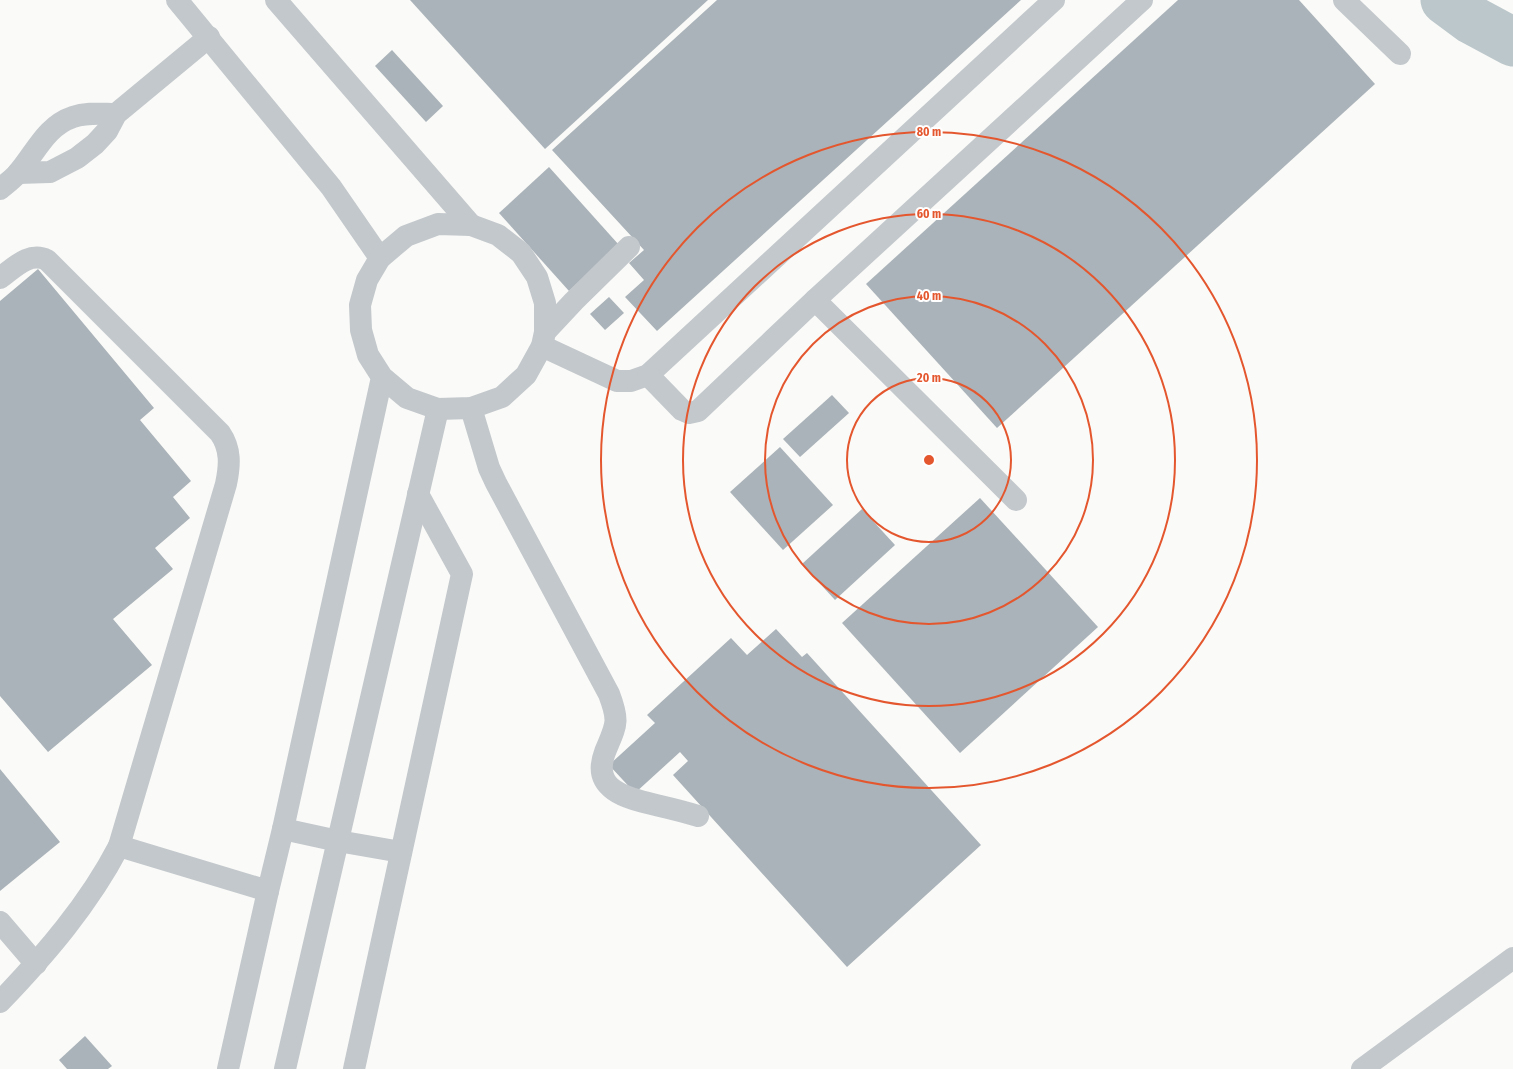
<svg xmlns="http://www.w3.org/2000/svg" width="1513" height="1069" font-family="'Fira Sans Condensed',sans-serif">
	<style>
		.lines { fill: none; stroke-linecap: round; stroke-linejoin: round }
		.river { stroke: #bbc7cb; stroke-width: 49 }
		.building { fill: #aab3b9 }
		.minor { stroke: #c3c8cc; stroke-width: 22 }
		.ring { fill: none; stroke: #e4572e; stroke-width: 2 }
		.centre { fill: #e4572e; stroke: #fff; stroke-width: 2 }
		.ring-label { font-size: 12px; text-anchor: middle; font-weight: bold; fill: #e4572e; stroke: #fff; stroke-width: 4; stroke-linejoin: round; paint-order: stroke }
	</style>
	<rect width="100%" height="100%" fill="#fafaf8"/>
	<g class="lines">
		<!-- river -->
		<path class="river" d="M1445,0L1472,20L1513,42"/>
	</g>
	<!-- building -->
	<g class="building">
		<path d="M410,0H708L545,149Z"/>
		<path d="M717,0H1021L657,331L625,297L644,280L629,263L644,250L552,150Z"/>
		<path d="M1178,0H1299L1375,84L997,428L866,284Z"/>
		<path d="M392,50L443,106L426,122L375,66Z"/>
		<path d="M549,167L619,245L569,291L499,213Z"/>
		<path d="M38,269L154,408L140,420L191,481L173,497L190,518L155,548L173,569L113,619L152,665L48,752L0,696V301Z"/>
		<path d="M609,297L624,313L605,330L590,314Z"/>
		<path d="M832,395L849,413L800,457L783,439Z"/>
		<path d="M780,447L833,505L783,550L730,492Z"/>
		<path d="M980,498L1098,627L960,753L842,623Z"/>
		<path d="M862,509L895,545L835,600L802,564Z"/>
		<path d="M776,629L802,657L807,653L981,845L847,967L673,775L688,761L680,752L635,793L609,765L655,723L647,715L731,638L747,655Z"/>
		<path d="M0,769L60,842L0,891Z"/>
		<path d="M85,1036L112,1066L108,1069H67L59,1060Z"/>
	</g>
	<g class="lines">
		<!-- minor -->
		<g class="minor">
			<path d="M177,0L331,187L380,258"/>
			<path d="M276,0L471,225"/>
			<path d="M1344,0L1400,54"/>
			<path d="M18,173L50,172L77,158L95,144L107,131L116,114L209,37"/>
			<path d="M0,189C6,184 13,179 18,173C36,152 46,126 73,117C87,112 102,114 116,114"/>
			<path d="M0,278C14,268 29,251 47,260L220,433C231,449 230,465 226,484L119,846C89,904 45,955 0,1002"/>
			<path d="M815,300L1016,500"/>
			<path d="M545,332L574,301L629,247"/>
			<path d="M542,346L617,381H631L648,375L1054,0"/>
			<path d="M648,375L682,410L689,413L698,411L815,300L1142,0"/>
			<path d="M471,408L489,468L496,483L609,694C620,723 616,725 605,752C590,792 631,799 660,806C673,809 685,812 698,816"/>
			<path d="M283,829L338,841L401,852"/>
			<path d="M119,846L268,891"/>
			<path d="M0,922L36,964"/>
			<path d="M228,1069L268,891L283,829L382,377L368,355L361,330L360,305L367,280L380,258L406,236L438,224L471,225L498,235L521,253L537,277L545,303V332L542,346L526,375L502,397L471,408L438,409L407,398L382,377"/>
			<path d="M285,1069L438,409"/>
			<path d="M354,1069L462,574L418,494"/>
			<path d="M1362,1069L1513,958"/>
		</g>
	</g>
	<!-- distance rings -->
	<g class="ring">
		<circle cx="929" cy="460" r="82"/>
		<circle cx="929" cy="460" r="164"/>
		<circle cx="929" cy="460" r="246"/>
		<circle cx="929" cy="460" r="328"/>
	</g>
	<circle cx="929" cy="460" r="6" class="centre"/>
	<g class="ring-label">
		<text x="929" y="136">80 m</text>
		<text x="929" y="218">60 m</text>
		<text x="929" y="300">40 m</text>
		<text x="929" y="382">20 m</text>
	</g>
</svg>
